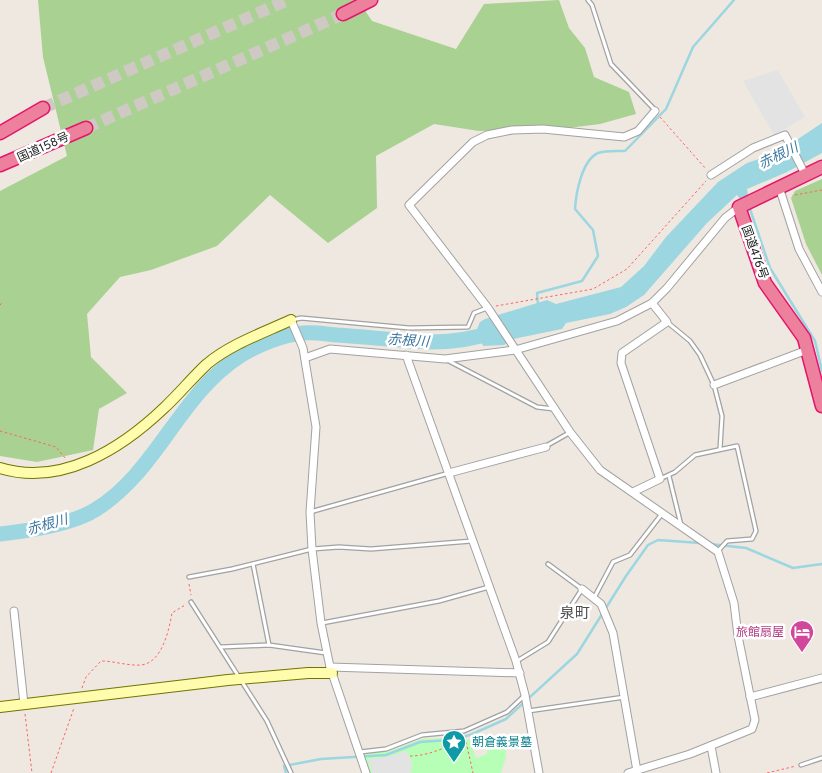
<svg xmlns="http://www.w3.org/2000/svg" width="822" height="773" font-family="Overpass,'Noto Sans JP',sans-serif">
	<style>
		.forest { fill: #a9d191 }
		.park { fill: #b7feb7 }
		.parking { fill: #e3e3e3 }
		.water { fill: #9cd6e0 }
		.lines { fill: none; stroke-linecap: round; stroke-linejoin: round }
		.stream { stroke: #9cd6e0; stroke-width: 2.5 }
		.river { stroke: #9cd6e0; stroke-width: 15 }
		.highway-tunnel { stroke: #cec9c2; stroke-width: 12; stroke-dasharray: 12 6; stroke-linecap: butt }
		.lane-casing { stroke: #a2a2a2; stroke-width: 5.5 }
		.street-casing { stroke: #a2a2a2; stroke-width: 9 }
		.secondary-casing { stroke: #717500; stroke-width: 12 }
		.highway-casing { stroke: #e4156c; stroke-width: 15 }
		.path { stroke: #ff6460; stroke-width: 1; stroke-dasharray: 2.5 2.5; stroke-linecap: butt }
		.lane { stroke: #fff; stroke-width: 3 }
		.street { stroke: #fff; stroke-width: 7 }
		.secondary { stroke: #fffcad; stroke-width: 10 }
		.highway { stroke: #ed809d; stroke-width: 12 }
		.labels { text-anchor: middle; stroke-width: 5; stroke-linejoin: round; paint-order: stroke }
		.street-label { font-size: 12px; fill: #1b1b1b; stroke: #fff }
		.hotel-label { font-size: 12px; fill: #b23c85; stroke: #fff; text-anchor: end }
		.culture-label { font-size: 12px; fill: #0d838f; stroke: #fff; text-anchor: start }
		.water-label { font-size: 14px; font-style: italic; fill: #3c77a2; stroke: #fff }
		.quarter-label { font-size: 15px; fill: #4e4e4e; stroke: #fff }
	</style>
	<rect width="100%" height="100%" fill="#eee8e0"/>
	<!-- forest -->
	<g class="forest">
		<path d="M38,0H358L372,21L456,49L484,4L559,0L569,28L585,48L594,77L629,92L636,114L600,124L560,129L479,131L434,124L376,156L377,208L328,243L270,195L217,246L151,270L120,277L87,314L91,357L127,393L99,409L93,450L37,462L0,456V191L67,156L43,57Z"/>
		<path d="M822,179V275L806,244L791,198L795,191Z"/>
	</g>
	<!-- park -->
	<path class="park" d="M462,734L464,740L469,739L476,758L487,754V750L506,744V757L501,773H369L363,754L390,751L422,739L448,738Z"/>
	<!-- parking -->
	<g class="parking">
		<path d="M778,70L805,117L774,135L743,81Z"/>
		<path d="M406,751L412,762L411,773H372L368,759L387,757Z"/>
	</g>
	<!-- water -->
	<path class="water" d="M822,123V153L787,172L747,189L748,196L740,199L737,195L707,223L644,295L626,307L610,314L566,323L562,329L513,339L504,345L483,346L477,329L480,322L485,319L547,300L556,304L621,287L644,266L666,237L718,182L747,163L777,153Z"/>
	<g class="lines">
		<!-- stream -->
		<g class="stream">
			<path d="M750,209L770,268L815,341L822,371"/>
			<path d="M538,305L537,293L582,281L598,256L593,230L575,209C576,193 582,160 598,153C606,150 617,151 625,151L666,109L693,47L734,0"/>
			<path d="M710,544L746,548L793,568L822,564"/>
			<path d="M286,773L284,766L321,759L386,755L420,742L449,740L470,735L506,719L577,654L626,576L648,545L658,540L700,543"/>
		</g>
		<!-- river -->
		<path class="river" d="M0,534C27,531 72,524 95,510C157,472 179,395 240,356C257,345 282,335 303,333C314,332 326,334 337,335C369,337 401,341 432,342C455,342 477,338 499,331"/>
		<!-- highway-tunnel -->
		<g class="highway-tunnel">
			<path d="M43,108L288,0"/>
			<path d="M86,128L343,14"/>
		</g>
		<!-- lane casing -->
		<g class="lane-casing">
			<g id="lane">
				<path d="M588,0L592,5L611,64L655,110"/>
				<path d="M292,320L301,318L409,328L468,327L474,313L487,308"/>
				<path d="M667,322L690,341L700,355L714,385L722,416L720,449"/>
				<path d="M445,359L537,407L554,409"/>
				<path d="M546,446L569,433"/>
				<path d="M669,476L681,525"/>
				<path d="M660,479L675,472L695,455L737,446L756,531L752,539L727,541L718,551"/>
				<path d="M310,512L449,473"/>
				<path d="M253,564L269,645"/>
				<path d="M189,577L232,569L312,549L339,547L371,549L472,541"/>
				<path d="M594,598L613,562L630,555L661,515"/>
				<path d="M191,602L267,721L291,773"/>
				<path d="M322,623L439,601L489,587"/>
				<path d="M221,647L269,645L326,653"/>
				<path d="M517,661L548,642L582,589L548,564"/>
				<path d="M528,711L625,697"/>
				<path d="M360,752L386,749L422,735L464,731L507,712L524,696"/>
				<path d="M801,765L822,758"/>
			</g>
		</g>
		<!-- street casing -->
		<g class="street-casing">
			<g id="street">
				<path d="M711,175L753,148L785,135L806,176"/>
				<path d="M779,187L799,249L822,292"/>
				<path d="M291,320L303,348L316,427L310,512L312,549L321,623L330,667L366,773"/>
				<path d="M406,355L516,661L525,695L539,773"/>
				<path d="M305,358L330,349L445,359L515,350L617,321L652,303L667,288L725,218L739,207"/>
				<path d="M714,385L807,350"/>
				<path d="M449,473L546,447"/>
				<path d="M633,492L660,479L621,363L622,353L667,322L652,303"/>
				<path d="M582,589L601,604L613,633L637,771"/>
				<path d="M14,611L24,704"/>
				<path d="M330,667L520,673"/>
				<path d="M750,697L822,678"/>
				<path d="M711,746L716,773"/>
				<path d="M628,773L690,754L752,729L755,720L738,636L734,603L718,552L600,470L570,432L488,308L409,205L473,142L487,135L512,130L543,129L624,137L638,131L655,111"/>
			</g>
		</g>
		<!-- secondary casing -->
		<g class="secondary-casing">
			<g id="secondary">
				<path d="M0,468C61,487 121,449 164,408C179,394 192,378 207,364C231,344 263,333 291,320"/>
				<path d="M0,707L228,680L308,673H332"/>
			</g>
		</g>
		<!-- highway casing -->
		<g class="highway-casing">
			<g id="highway">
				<path d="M343,14L371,0"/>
				<path d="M0,133L43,108"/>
				<path d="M0,165L86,128"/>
				<path d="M822,167L739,207L765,283L804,338L822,406"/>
			</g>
		</g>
		<!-- path -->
		<g class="path">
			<path d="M660,117L706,169"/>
			<path d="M795,195L822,190"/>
			<path d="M0,305L2,303"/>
			<path d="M496,306L593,289L627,269L706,181"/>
			<path d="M0,431L56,447L66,459"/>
			<path d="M189,584L191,595"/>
			<path d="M82,688L86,677L101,661C114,661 128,666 141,665C162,663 169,630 172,613L185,605"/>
			<path d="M25,714L32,773"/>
			<path d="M465,737L473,773"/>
			<path d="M410,756C431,756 446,745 466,742"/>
			<path d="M51,773L74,708"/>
			<path d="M767,773L796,766"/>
		</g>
		<!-- lane -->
		<use href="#lane" class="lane"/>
		<!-- street -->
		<use href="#street" class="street"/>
		<!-- secondary -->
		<use href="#secondary" class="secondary"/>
		<!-- highway -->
		<use href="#highway" class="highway"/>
	</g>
	<!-- icons -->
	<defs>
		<g id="hotel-pin" transform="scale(1.25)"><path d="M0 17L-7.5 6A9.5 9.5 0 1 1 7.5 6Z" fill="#d1479c" stroke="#fff"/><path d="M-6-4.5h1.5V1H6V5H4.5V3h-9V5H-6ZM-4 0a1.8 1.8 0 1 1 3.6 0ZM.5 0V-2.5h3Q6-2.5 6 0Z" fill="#fff"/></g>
		<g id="sight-pin" transform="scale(1.25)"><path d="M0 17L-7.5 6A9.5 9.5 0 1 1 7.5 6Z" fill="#0f9aa8" stroke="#fff"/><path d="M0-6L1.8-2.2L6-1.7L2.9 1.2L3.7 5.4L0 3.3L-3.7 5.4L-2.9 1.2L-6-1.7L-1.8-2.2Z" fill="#fff"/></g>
	</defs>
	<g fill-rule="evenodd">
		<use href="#hotel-pin" x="802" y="632"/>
		<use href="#sight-pin" x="454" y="742"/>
	</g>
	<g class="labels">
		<!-- street labels -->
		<g class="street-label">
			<text transform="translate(43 147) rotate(-24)" y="4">国道158号</text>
			<text transform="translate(755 252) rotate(70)" y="4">国道476号</text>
		</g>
		<!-- hotel labels -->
		<g class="hotel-label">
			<text x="784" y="636">旅館扇屋</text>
		</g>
		<!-- culture labels -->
		<g class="culture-label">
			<text x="472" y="746">朝倉義景墓</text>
		</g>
		<!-- water labels -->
		<g class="water-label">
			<text transform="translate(778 155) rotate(-26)" y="5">赤根川</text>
			<text transform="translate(408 340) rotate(4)" y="5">赤根川</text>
			<text transform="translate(47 524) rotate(-16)" y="5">赤根川</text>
		</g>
		<!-- quarter labels -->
		<g class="quarter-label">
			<text x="575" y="618">泉町</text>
		</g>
	</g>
</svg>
